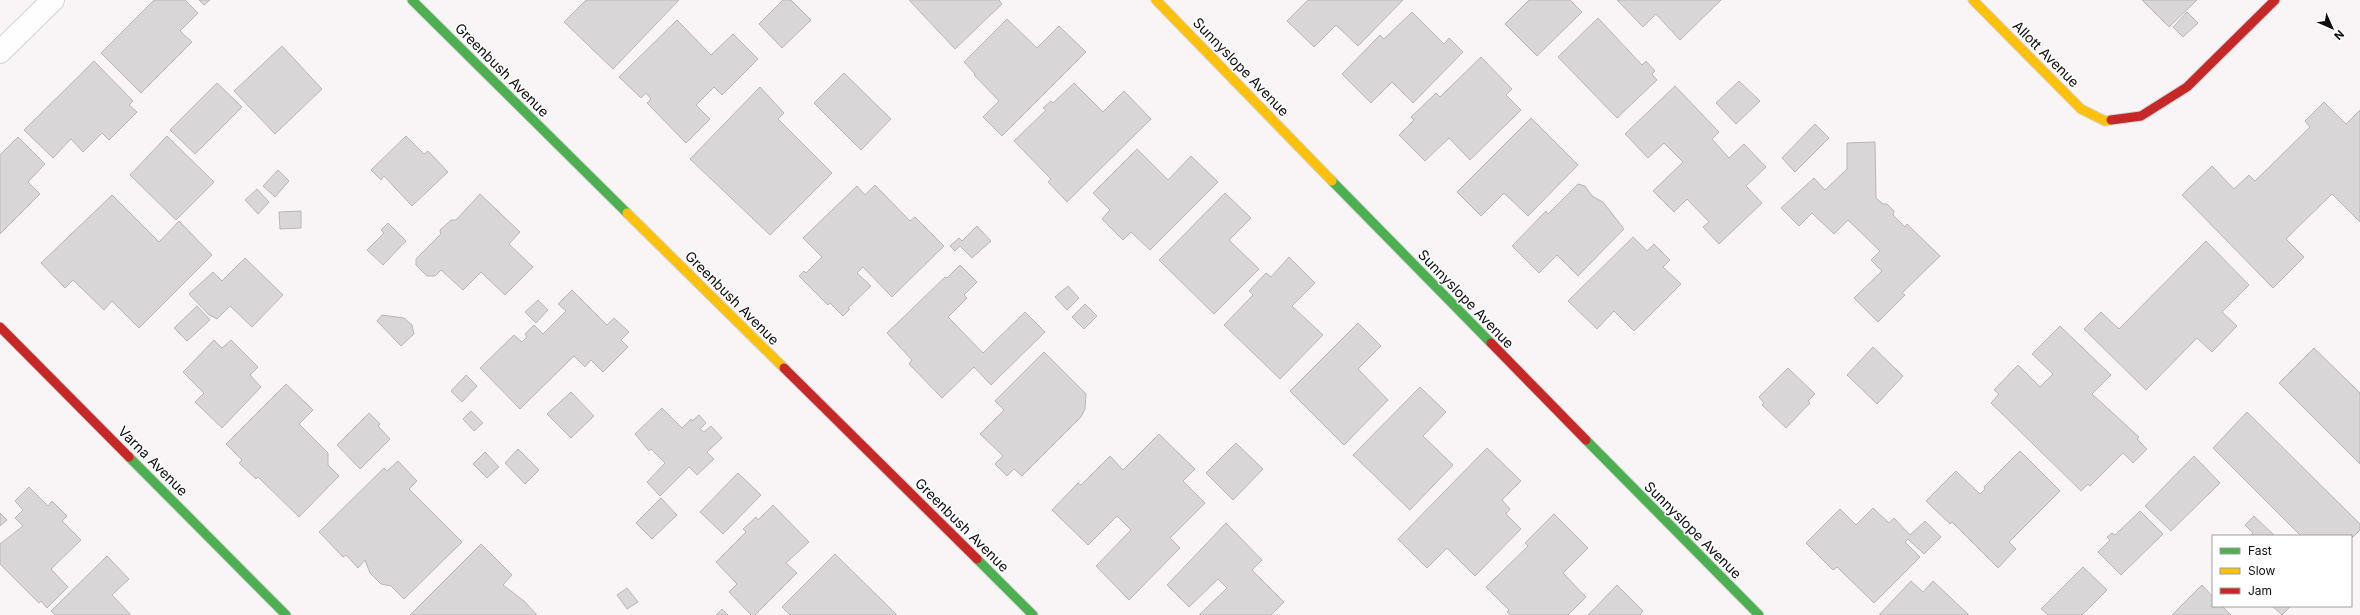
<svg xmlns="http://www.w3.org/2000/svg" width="2360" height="615" font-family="Inter,sans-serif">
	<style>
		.building { fill: #d9d6d7; stroke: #b9b6b7 }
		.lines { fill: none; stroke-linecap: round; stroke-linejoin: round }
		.street-casing { stroke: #d4d2d3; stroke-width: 24 }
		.fast-casing { stroke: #d4d2d3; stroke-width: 11 }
		.slow-casing { stroke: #d4d2d3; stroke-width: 11 }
		.jam-casing { stroke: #d4d2d3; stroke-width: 11 }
		.street { stroke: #fefefe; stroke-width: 22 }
		.fast { stroke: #4caf50; stroke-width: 9 }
		.slow { stroke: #ffc107; stroke-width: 9 }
		.jam { stroke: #c62828; stroke-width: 9 }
		.labels { text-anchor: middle; stroke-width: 3; stroke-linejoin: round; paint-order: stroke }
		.street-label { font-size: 14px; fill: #0e0d0d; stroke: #fff }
	</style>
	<rect width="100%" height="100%" fill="#f9f5f7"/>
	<!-- building -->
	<g class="building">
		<path d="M154,0H185L198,13L180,31L192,42L141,93L101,53Z"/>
		<path d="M199,0H210L204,5Z"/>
		<path d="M586,0H679L613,69L564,22Z"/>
		<path d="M783,0H791L811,20L782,48L759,24Z"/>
		<path d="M909,0H999L1002,4L955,49Z"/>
		<path d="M1308,0H1403L1358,46L1336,25L1314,47L1287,21Z"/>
		<path d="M1529,0H1570L1582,12L1537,56L1505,24Z"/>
		<path d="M1617,0H1721L1680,40L1656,14L1643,27Z"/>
		<path d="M2142,0H2197L2169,27Z"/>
		<path d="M1412,12L1444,44L1449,38L1463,52L1413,103L1392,82L1371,103L1342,74L1380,35L1384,39Z"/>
		<path d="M2187,12L2198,23L2183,37L2173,27Z"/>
		<path d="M1598,18L1642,65L1646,61L1655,71L1652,74L1657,80L1617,118L1558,57Z"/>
		<path d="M1007,19L1037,48L1059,26L1086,52L1002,136L983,117L999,101L974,75L975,74L964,62Z"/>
		<path d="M677,20L711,55L733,34L758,59L722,95L714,87L696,105L710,119L686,143L647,103L651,99L646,93L641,98L619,77Z"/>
		<path d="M282,46L322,89L275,134L234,91Z"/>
		<path d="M1481,57L1512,89L1506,95L1521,110L1470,160L1449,138L1425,161L1399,135L1414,120L1411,117L1436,93L1440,97Z"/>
		<path d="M94,61L133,101L129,105L137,112L109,140L102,133L83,152L71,139L53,158L24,130Z"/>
		<path d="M844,73L891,119L861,150L814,103Z"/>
		<path d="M1739,81L1760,101L1736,124L1716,103Z"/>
		<path d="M217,83L242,107L195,154L170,130Z"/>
		<path d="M1074,83L1103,112L1124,91L1151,119L1067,202L1048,182L1051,179L1014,141L1046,110L1043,108L1051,101L1053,103Z"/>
		<path d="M1675,86L1719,132L1712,139L1729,158L1744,144L1766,167L1746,186L1762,203L1719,244L1703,227L1709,222L1687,199L1674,212L1653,191L1683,162L1664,143L1648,158L1625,134Z"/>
		<path d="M760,87L784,113L778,119L832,173L770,235L690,159Z"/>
		<path d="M2324,102L2346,124L2360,110V222L2332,194L2286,239L2304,257L2273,288L2182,195L2212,166L2234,189L2249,175L2255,181L2310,127L2305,121Z"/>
		<path d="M1531,118L1578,165L1528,216L1504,193L1481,216L1457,192Z"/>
		<path d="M1815,124L1829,138L1795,172L1782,158Z"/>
		<path d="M167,136L214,182L176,220L130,175Z"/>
		<path d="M406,136L424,154L428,151L448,172L412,206L384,176L381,180L371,170Z"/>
		<path d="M18,137L45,164L28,182L40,194L0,234V155Z"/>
		<path d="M1875,142L1876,198L1883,204H1887L1894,211L1893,215L1905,227L1907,224L1940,256L1902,293L1905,295L1878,322L1854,298L1882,271L1871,260L1880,251L1848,220L1834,234L1812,213L1799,226L1781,208L1814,178L1825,190L1847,169V143Z"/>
		<path d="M1137,149L1168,180L1191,156L1218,182L1150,250L1131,232L1123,240L1102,219L1110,210L1093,193Z"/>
		<path d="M278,170L289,181L275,197L263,186Z"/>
		<path d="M1578,184L1585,186L1592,196L1603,202L1624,229L1578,276L1557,255L1539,273L1512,246L1546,211L1548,214Z"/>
		<path d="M875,185L910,221L915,217L944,246L892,297L863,267L857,273L871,286L848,308L850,309L843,316L830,303L828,305L799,276L804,271L806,273L822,257L803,238L857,186L865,195Z"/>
		<path d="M257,189L269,202L258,214L245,200Z"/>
		<path d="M1225,193L1251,218L1229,240L1259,269L1214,314L1159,260Z"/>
		<path d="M480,194L520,232L509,244L533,267L505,295L481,272L463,290L441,270L435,276H427L416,265V259L441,234L440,230L451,220H456Z"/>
		<path d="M112,195L159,242L179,221L212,255L139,328L112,301L104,310L73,280L65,288L41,263Z"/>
		<path d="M301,211V228L280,229L279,212Z"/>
		<path d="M388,223L406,241L383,265L367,250L384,233L381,230Z"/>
		<path d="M977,226L991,241L972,258L960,246L955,251L950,246L959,238L962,241Z"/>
		<path d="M1633,237L1647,251L1654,244L1670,260L1663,267L1681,284L1634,331L1614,311L1597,329L1568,301Z"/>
		<path d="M2206,241L2249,285L2222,312L2237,326L2212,352L2197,338L2146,390L2084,329L2101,312L2119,329Z"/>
		<path d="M1289,257L1315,283L1292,306L1323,335L1280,379L1224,325L1253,295L1249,291L1266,273L1271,277Z"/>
		<path d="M245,258L283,295L252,327L230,306L217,319L208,314L189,294L213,272L222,281Z"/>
		<path d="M960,265L977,282L964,295L967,298L948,317L983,353L1025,312L1045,332L991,385L974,367L942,398L909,364L912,360L887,333L945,277L947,278Z"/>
		<path d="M1068,286L1079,298L1067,310L1055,297Z"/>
		<path d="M572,290L607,325L614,318L629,332L621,340L628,347L603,372L591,360L585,367L574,356L520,409L480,368L514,335L522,342L527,337L525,334L534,325L543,334L566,311L558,304Z"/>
		<path d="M538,300L548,310L536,323L525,312Z"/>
		<path d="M1085,304L1097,316L1084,329L1072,317Z"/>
		<path d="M197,306L210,320L187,341L174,328Z"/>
		<path d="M382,315L404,318L412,325L414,334L401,346L377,321Z"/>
		<path d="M1358,323L1381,346L1358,369L1388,400L1344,445L1290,391Z"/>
		<path d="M2060,326L2111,375L2092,394L2139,437L2137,439L2147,449L2133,463L2123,453L2090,486L2088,484L2081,491L1991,403L1999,394L1994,390L2018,365L2040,387L2053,374L2032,354Z"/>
		<path d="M214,340L222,348L231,340L258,367L250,375L261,387L222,428L195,402L204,393L183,372Z"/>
		<path d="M1873,347L1903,376L1877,404L1847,375Z"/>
		<path d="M2314,348L2360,393V464L2279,383Z"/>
		<path d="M1044,352L1086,394L1085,409L1081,417L1022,476L1014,469L1007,476L995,464L1003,456L980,434L1004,410L995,401Z"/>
		<path d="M1788,368L1815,394L1808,401L1810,403L1786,428L1762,405L1764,403L1759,397Z"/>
		<path d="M466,375L477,386L462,402L451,391Z"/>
		<path d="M286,384L313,410L299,424L328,453V465L339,476L299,517L258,477L256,479L239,463L242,460L226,444Z"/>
		<path d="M1420,387L1446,412L1423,436L1453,465L1410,510L1353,455Z"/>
		<path d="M571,392L594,416L571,438L547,414Z"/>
		<path d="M662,408L682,428L691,419L692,421L699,415L706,423L700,429L704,432L711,426L722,438L707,452L714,459L697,475L689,467L660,496L647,482L665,463L651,449L649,451L635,434Z"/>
		<path d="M471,411L483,423L474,431L463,419Z"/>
		<path d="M2247,412L2360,524V530L2351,539V536H2301L2213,448Z"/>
		<path d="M369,413L380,424L378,426L390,439L360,469L337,445Z"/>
		<path d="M1159,434L1195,469L1183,481L1205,503L1170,538L1180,548L1129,600L1096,566L1131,530L1117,516L1088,545L1052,510L1078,483L1081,485L1110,456L1123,470Z"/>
		<path d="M1236,443L1263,469L1233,500L1206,473Z"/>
		<path d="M1487,448L1521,481L1502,500L1510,509L1506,514L1521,529L1475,576L1447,548L1427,568L1398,539Z"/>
		<path d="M518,449L539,470L525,484L505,463Z"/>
		<path d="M2020,451L2060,491L2009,542L2016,549L1998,568L1952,522L1950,524L1926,501L1956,471L1980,494L1985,489L1984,487Z"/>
		<path d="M485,452L499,467L487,478L473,464Z"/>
		<path d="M2194,456L2220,483L2171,531L2145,506Z"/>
		<path d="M398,461L417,481L409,489L462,542L404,599L391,586L381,584L370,573L365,560L358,568L346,555L343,557L319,532L384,468L387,471Z"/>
		<path d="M738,473L761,495L723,534L700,512Z"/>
		<path d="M29,487L48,506L52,501L67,516L62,521L81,540L51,569L68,587L47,608L41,601L39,603L0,564V544L23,526L15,518L23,510L15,501Z"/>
		<path d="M661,498L677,515L652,539L636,523Z"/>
		<path d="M773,505L809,542L786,563L797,573L755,615H751L729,592L737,584L716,562L746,532L743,529L756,517L758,520Z"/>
		<path d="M1873,508L1889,523L1894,518L1910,535L1925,521L1941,537L1924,554L1908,539L1905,542L1920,557L1874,603L1837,567L1833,570L1806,543L1840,509L1856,525Z"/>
		<path d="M2140,511L2163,534L2121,575L2098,552L2110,540L2107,537L2112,533L2115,535Z"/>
		<path d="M0,513L7,520L0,526Z"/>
		<path d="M1554,514L1588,548L1563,573L1586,597L1568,615H1511L1507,612L1509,610L1486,587L1528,546L1525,543Z"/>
		<path d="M2254,516L2275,536H2250L2253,533L2245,525Z"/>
		<path d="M1226,523L1262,560L1252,570L1284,602L1271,615H1199L1227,588L1218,579L1189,607L1167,585Z"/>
		<path d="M481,544L512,575L503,585L524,601L537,615H410Z"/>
		<path d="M835,554L897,615H790L782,607Z"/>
		<path d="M107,556L129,579L112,595L131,615H55L51,611Z"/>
		<path d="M2083,567L2107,590L2082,615H2048L2041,609Z"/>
		<path d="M1911,581L1923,592L1933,581L1969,615H1879Z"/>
		<path d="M1617,585L1643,611L1640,615H1588Z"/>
		<path d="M2202,585L2213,597V606H2222L2231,615H2172Z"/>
		<path d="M627,588L638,602L627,609L617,595Z"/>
		<path d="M2272,606H2291L2282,615Z"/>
		<path d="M722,609L728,615H716Z"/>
	</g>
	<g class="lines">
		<!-- street casing -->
		<g class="street-casing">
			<path id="street" d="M0,52L53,0"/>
		</g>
		<!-- fast casing -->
		<g class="fast-casing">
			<g id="fast">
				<path d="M412,0L627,213"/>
				<path d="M1332,181L1491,343"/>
				<path d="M1586,440L1759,615"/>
				<path d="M129,457L286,615"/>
				<path d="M977,559L1033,615"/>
			</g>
		</g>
		<!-- slow casing -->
		<g class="slow-casing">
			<g id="slow">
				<path d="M1156,0L1332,181"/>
				<path d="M1973,0L2081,109L2105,121L2111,120"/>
				<path d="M627,213L784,368"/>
			</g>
		</g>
		<!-- jam casing -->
		<g class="jam-casing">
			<g id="jam">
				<path d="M2111,120L2141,116L2187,87L2275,0"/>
				<path d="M0,327L129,457"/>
				<path d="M1491,343L1586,440"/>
				<path d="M784,368L977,559"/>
			</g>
		</g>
		<!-- street -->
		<use href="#street" class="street"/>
		<!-- fast -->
		<use href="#fast" class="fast"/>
		<!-- slow -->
		<use href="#slow" class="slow"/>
		<!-- jam -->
		<use href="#jam" class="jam"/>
	</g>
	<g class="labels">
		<!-- street labels -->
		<g class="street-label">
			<text transform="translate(2046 54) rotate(45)" y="5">Allott Avenue</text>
			<text transform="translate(1241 67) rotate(46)" y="5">Sunnyslope Avenue</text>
			<text transform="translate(502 70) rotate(45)" y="5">Greenbush Avenue</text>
			<text transform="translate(732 298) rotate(45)" y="5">Greenbush Avenue</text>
			<text transform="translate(1466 299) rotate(46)" y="5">Sunnyslope Avenue</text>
			<text transform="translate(153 461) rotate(45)" y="5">Varna Avenue</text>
			<text transform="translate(962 525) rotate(45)" y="5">Greenbush Avenue</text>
			<text transform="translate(1693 530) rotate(45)" y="5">Sunnyslope Avenue</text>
		</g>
	</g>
	<!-- legend -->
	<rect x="2212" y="535" width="140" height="72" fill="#ffffff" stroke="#9f9e9e"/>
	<rect x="2220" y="548" width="20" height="6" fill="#4caf50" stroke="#9f9e9e"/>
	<text x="2248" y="555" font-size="12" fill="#0e0d0d">Fast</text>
	<rect x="2220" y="568" width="20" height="6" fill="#ffc107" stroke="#9f9e9e"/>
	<text x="2248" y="575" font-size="12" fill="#0e0d0d">Slow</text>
	<rect x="2220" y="588" width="20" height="6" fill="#c62828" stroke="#9f9e9e"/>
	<text x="2248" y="595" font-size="12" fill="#0e0d0d">Jam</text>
	<!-- north arrow -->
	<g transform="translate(2332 28) rotate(135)" stroke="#ffffff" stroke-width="3" paint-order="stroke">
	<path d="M0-3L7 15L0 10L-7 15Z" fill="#0e0d0d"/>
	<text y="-6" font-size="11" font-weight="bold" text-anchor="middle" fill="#0e0d0d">N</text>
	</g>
</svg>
